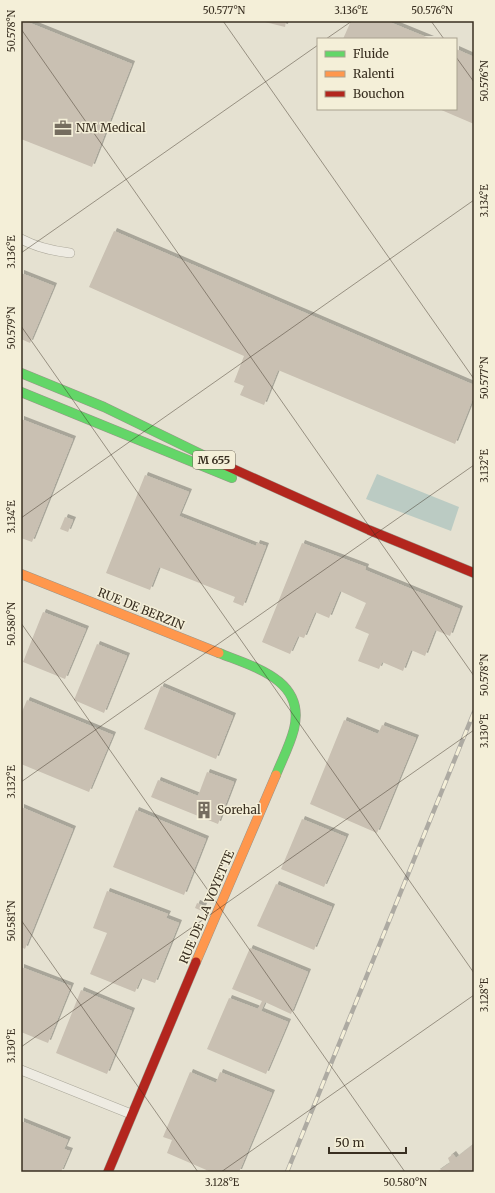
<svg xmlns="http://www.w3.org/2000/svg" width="495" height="1193" font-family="Merriweather,serif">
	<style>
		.water { fill: #bbcbc3 }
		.building { fill: #c9c0b2; filter: url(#shadow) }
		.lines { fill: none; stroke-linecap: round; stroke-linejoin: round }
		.street-casing { stroke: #aaa699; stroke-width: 10 }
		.fast-casing { stroke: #9a9589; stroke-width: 10 }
		.slow-casing { stroke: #9a9589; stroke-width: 10 }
		.jam-casing { stroke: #9a9589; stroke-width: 10 }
		.street { stroke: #eeebe2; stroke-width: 9 }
		.fast { stroke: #63d668; stroke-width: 9 }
		.slow { stroke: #ff974d; stroke-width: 9 }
		.jam { stroke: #b3261e; stroke-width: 9 }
		.rail-casing { stroke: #adaaa2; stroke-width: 4.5 }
		.rail { stroke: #f4efd8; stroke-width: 3; stroke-dasharray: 9; stroke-linecap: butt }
		.ticks { fill: none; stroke: #392f21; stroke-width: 1; stroke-opacity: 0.45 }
		.labels { text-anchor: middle; stroke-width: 3; stroke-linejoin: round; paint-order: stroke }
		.shield { fill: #f4efd8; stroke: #716958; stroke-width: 1 }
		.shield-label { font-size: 11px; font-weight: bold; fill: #392f21 }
		.poi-label { font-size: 12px; fill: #392f21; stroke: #f4efd8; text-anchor: start }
		.street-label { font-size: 12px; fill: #392f21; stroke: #f4efd8 }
		.neatline { fill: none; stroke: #392f21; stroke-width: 1.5 }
		.ticks-label { font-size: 10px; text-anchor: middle; fill: #392f21 }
	</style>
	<defs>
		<filter id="shadow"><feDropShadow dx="3" dy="-3" stdDeviation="0" flood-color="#0004"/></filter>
	</defs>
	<rect width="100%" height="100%" fill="#e5e1d1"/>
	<!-- water -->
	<path class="water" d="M377,474L459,507L451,531L366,499Z"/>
	<!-- building -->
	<g class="building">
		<path d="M21,21H25L132,64L92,167L21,139Z"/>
		<path d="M261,21H286L285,27Z"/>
		<path d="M351,21H387L431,39H343Z"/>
		<path d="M456,49L474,57V124L439,109H456Z"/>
		<path d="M114,231L474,385V396L455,444L278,370L264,405L240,395L244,386L234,382L244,356L89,287Z"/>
		<path d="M21,273L54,286L30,343L21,339Z"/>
		<path d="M21,419L73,439L32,542L21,538Z"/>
		<path d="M145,475L189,492L179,516L256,546L257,543L266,546L243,606L233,602L235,597L159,567L150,590L106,573Z"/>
		<path d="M65,517L73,520L68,532L60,529Z"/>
		<path d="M302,543L366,567L365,570L460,609L450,636L435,630L425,656L411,650L403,671L382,662L379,669L358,661L369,634L355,628L366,603L340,591L329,618L315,612L304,638L298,636L290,654L262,642Z"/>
		<path d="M43,612L86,629L65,679L23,662Z"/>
		<path d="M97,644L127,656L104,713L74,700Z"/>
		<path d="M161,686L233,716L216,759L144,729Z"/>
		<path d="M27,700L113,735L89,792L21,764V714Z"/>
		<path d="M344,720L378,734L382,725L416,738L377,833L310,804Z"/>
		<path d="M207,772L234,782L218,824L151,797L158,780L198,796Z"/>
		<path d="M21,807L73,829L25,949L21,947Z"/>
		<path d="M136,810L206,839L184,895L113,867Z"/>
		<path d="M302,819L346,837L324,887L281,869Z"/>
		<path d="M276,884L332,907L314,950L257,926Z"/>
		<path d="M107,891L168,914L166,918L179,923L155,983L141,978L135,992L90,974L107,933L93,928Z"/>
		<path d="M197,903L204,906L202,911L195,908Z"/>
		<path d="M250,948L308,972L291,1014L265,1002L261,1011L288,1022L266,1074L207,1049L229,998L258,1009L262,1001L232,989Z"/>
		<path d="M21,967L71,986L48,1043L21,1032Z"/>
		<path d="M81,990L132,1011L107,1074L56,1053Z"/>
		<path d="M190,1072L216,1083L220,1072L272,1093L239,1172H211L167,1153L172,1140L163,1137Z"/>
		<path d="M21,1121L68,1140L64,1149L70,1151L61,1172H21Z"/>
		<path d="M474,1144V1172H437L450,1163L448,1158L453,1154L456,1158Z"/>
	</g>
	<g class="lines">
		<!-- street casing -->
		<g class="street-casing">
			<g id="street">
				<path d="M21,239C36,247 53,251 70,253"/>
				<path d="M21,1070L131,1114"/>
			</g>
		</g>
		<!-- fast casing -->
		<g class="fast-casing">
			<g id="fast">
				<path d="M21,373L104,407L209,458"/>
				<path d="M21,392L232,478"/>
				<path d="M219,653C254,667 306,680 294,729C290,745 282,760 276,775"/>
			</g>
		</g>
		<!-- slow casing -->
		<g class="slow-casing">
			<g id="slow">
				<path d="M21,574L219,653"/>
				<path d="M196,962L276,775"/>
			</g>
		</g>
		<!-- jam casing -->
		<g class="jam-casing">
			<g id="jam">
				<path d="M209,458L369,530L474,573"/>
				<path d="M108,1172L196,962"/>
			</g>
		</g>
		<!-- street -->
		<use href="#street" class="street"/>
		<!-- fast -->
		<use href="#fast" class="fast"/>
		<!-- slow -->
		<use href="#slow" class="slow"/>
		<!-- jam -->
		<use href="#jam" class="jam"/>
		<!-- rail casing -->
		<g class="rail-casing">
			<path id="rail" d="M287,1172L474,712"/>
		</g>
		<!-- rail -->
		<use href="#rail" class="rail"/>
	</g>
	<!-- ticks -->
	<path class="ticks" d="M223,21L474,379M431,21L444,39M21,29L474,676M326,39L352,21M456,57L474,82M21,253L318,45M21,326L474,973M21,518L474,200M21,623L405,1172M21,782L474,465M21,920L198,1172M21,1047L474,730M221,1172L474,995"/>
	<!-- icons -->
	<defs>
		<g id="office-bare" transform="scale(1.38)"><path d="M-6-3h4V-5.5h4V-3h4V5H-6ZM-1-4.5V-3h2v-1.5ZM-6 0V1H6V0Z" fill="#756d5f" stroke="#f4efd8" stroke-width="2.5" paint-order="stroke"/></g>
		<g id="building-bare" transform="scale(1.38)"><path d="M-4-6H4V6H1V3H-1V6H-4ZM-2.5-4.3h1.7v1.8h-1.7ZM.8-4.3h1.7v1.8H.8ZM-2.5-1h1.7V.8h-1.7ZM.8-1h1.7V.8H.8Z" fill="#756d5f" stroke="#f4efd8" stroke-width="2.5" paint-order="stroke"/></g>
	</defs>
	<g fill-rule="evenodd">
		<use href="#office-bare" x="63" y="128"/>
		<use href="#building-bare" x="204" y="810"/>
	</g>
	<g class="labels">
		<!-- shield labels -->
		<rect class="shield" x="193" y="451" width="42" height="18" rx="3"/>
		<g class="shield-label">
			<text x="214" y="464">M 655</text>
		</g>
		<!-- poi labels -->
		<g class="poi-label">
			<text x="76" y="132">NM Medical</text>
			<text x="217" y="814">Sorehal</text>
		</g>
		<!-- street labels -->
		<g class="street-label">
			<text transform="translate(141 609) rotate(22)" y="4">RUE DE BERZIN</text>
			<text transform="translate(207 907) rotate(-67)" y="4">RUE DE LA VOYETTE</text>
		</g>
	</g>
	<!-- border -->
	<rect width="495" height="1193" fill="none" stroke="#f4efd8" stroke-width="44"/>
	<!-- legend -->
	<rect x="317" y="38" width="140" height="72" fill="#f4efd8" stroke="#a9a28f"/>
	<rect x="325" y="51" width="20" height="6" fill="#63d668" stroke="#a9a28f"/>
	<text x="353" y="58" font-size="12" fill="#392f21">Fluide</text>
	<rect x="325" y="71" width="20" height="6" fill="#ff974d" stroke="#a9a28f"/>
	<text x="353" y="78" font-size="12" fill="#392f21">Ralenti</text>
	<rect x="325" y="91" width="20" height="6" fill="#b3261e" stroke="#a9a28f"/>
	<text x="353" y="98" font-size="12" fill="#392f21">Bouchon</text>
	<!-- scale -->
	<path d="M329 1147v6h77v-6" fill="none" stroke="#392f21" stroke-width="2"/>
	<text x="335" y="1147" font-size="12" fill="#392f21" stroke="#f4efd8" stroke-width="3" paint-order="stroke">50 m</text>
	<rect x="22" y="22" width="451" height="1149" class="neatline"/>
	<g class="ticks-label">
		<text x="224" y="14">50.577°N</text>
		<text x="351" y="14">3.136°E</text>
		<text x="432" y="14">50.576°N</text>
		<text transform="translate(11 31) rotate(-90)" y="4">50.578°N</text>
		<text transform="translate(484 81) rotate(-90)" y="4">50.576°N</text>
		<text transform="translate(484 201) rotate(-90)" y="4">3.134°E</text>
		<text transform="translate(11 252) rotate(-90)" y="4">3.136°E</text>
		<text transform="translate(11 328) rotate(-90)" y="4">50.579°N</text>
		<text transform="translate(484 378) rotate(-90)" y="4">50.577°N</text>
		<text transform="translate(484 466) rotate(-90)" y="4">3.132°E</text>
		<text transform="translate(11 517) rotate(-90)" y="4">3.134°E</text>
		<text transform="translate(11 624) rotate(-90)" y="4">50.580°N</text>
		<text transform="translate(484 675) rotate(-90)" y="4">50.578°N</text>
		<text transform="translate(484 731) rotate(-90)" y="4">3.130°E</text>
		<text transform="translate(11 782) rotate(-90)" y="4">3.132°E</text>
		<text transform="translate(11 921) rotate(-90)" y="4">50.581°N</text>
		<text transform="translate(484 995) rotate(-90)" y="4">3.128°E</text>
		<text transform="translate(11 1046) rotate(-90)" y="4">3.130°E</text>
		<text x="222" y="1186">3.128°E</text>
		<text x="405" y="1186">50.580°N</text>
	</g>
</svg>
